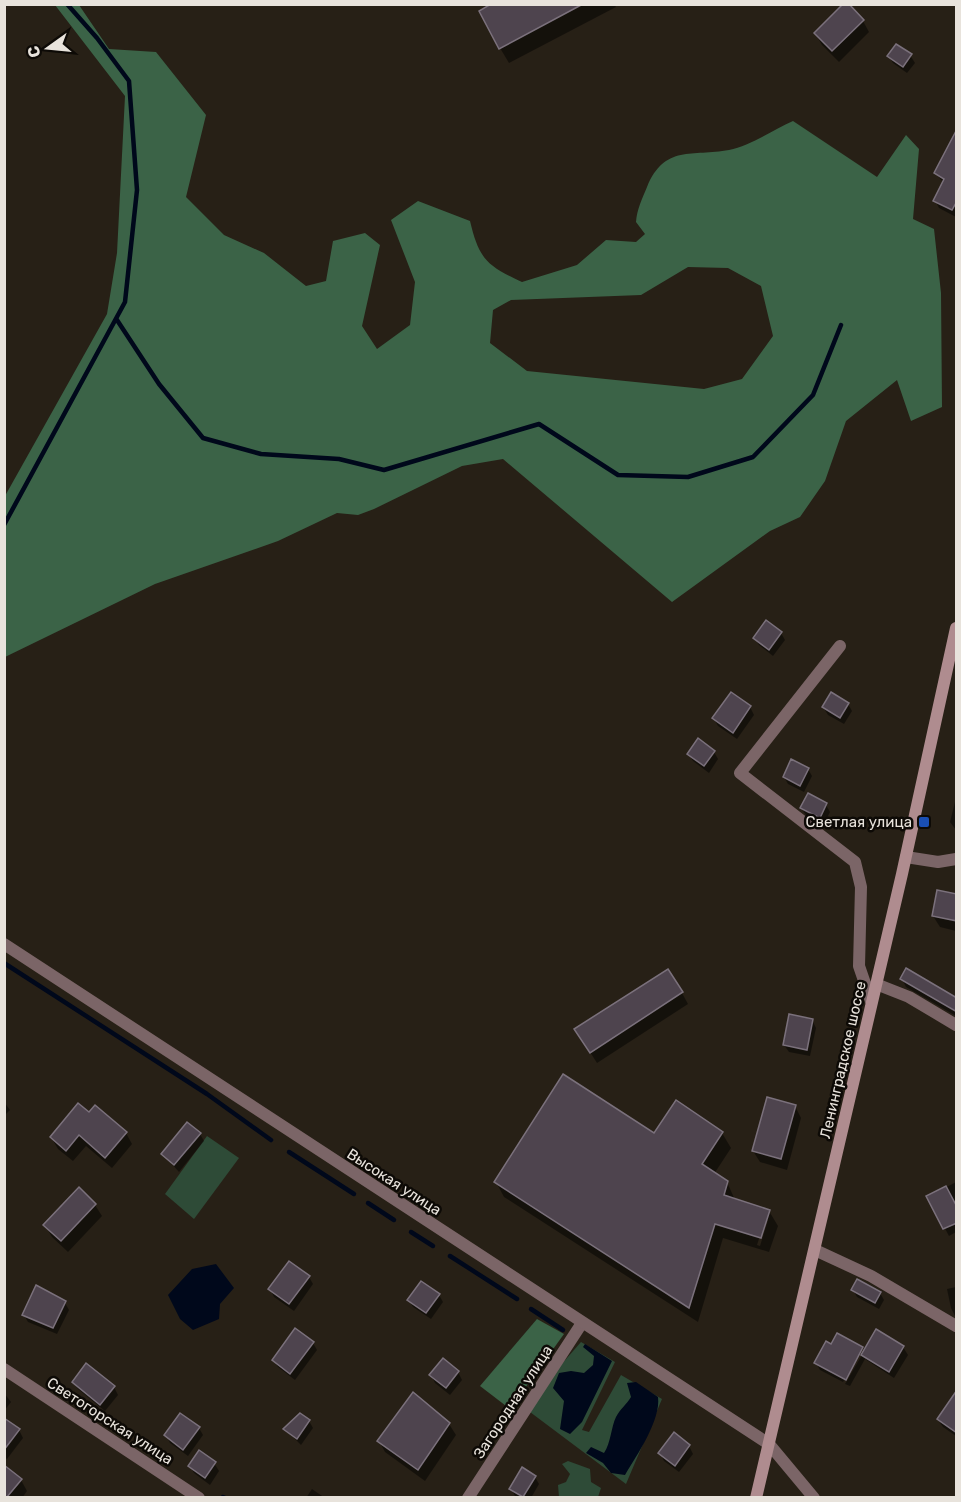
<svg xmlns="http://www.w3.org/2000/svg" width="961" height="1502" font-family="Rubik,sans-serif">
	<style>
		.green { fill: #2e4b37 }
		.forest { fill: #3b6347; fill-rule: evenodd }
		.water { fill: #00081b }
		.shadow { fill: #0007; fill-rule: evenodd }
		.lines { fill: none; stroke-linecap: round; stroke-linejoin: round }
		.stream { stroke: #00081b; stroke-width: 4.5 }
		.building { fill: #4e444e; stroke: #7b717c; stroke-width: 1.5 }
		.minor { stroke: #7b6567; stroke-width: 12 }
		.tertiary { stroke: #7b6567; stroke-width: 12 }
		.secondary { stroke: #af8c8f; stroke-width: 12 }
		.transit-dot { fill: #1a4fb4; stroke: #0d0a06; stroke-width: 2 }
		.labels { text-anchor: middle; stroke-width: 5; stroke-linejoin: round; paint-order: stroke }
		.poi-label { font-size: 15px; fill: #e8e3dc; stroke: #0d0a06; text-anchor: end }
		.street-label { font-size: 15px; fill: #e8e3dc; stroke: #0d0a06 }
	</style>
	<rect width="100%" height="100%" fill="#272016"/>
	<!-- green -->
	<g class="green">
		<path d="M207,1136L239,1158L194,1219L165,1194Z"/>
		<path d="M581,1342L615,1362L582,1430L589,1432L621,1375L662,1399L626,1484L530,1412L553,1374Z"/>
		<path d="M568,1461L590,1469L591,1482L601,1488L598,1497H559L558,1485L566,1482L570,1474L562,1464Z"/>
	</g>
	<!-- forest -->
	<g class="forest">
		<path d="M55,5H79L109,49L156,52L206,115L186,197L224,235L264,253L306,286L326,281L333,241L365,233L380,245L362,326L377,349L410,325L415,282L391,220L418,201L470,221C479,259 487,266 522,282L577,265L606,240L636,242L645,234L636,222C637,209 642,199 647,187C665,144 692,157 729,150C750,146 773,130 793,121L877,177L906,135L919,149L913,219L934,229L941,293L942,407L911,421L897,380L846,421L825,481L800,517L770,531L672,602L503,459L462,466L374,509L358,515L337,513L278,541L155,584L5,657V496L107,314L117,253L125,96ZM688,267L728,268L761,286L773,336L742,379L704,389L527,371L490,343L493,310L511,300L641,295Z"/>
		<path d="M537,1319L564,1334L510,1409L480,1386Z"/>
	</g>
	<!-- water -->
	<g class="water">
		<path d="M216,1264L234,1288L220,1304L219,1319L193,1330L180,1319L168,1295L192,1269Z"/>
		<path d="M585,1344L612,1361L582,1422L570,1434L560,1429L564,1401L553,1388L559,1373L571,1371L584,1373L593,1365L594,1356L583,1347Z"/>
		<path d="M636,1382L658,1397C661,1420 637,1455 625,1475L611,1473L603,1463L586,1453L591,1447L604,1453C611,1443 611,1427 616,1417C620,1409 627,1404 631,1397L627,1383Z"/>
	</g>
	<!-- shadow -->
	<g class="shadow">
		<path d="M495,4H614L616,7L509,63L500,48Z"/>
		<path d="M863,21L869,32L839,62L822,45L815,33Z"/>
		<path d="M910,55L915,63L907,73L893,63L889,56Z"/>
		<path d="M956,132V217L939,208L935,200L944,183L935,173Z"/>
		<path d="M781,633L785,640L773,656L759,645L754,638Z"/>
		<path d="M848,704L852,711L844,724L828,715L823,707Z"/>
		<path d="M750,707L754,715L737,739L718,726L714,719Z"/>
		<path d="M714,752L718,759L709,773L693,761L689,754Z"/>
		<path d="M808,769L812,776L804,792L788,784L784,777Z"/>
		<path d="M956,798V830L950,822Z"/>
		<path d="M826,805L830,812L824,824L806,815L801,808Z"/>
		<path d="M956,895V931L940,927L933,916Z"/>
		<path d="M902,979L956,999V1016L906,987Z"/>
		<path d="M682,993L688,1004L597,1063L583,1041Z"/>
		<path d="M812,1020L816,1028L810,1056L789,1052L784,1045Z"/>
		<path d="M4,1102L10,1110L4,1116Z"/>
		<path d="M795,1106L801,1118L787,1170L760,1162L753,1151Z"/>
		<path d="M89,1115L126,1133L132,1144L112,1168L86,1146L73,1161L58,1149L51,1137Z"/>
		<path d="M722,1133L731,1148L714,1174L727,1182L735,1200L769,1211L778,1226L769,1252L723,1238L698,1322L504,1197L496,1182L654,1135ZM765,1220H768L760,1246L757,1245Z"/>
		<path d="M200,1134L204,1141L179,1172L163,1154Z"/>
		<path d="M956,1182V1232L949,1236L928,1197Z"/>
		<path d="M95,1205L102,1216L68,1252L52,1237L45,1225Z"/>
		<path d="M309,1277L313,1284L294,1311L274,1297L270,1289Z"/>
		<path d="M956,1287V1318L951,1308L947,1289Z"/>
		<path d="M853,1290L880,1293L884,1300L879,1309L857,1297Z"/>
		<path d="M439,1295L443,1302L431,1319L413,1307L409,1300Z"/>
		<path d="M65,1303L69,1310L57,1334L28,1322L24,1315Z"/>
		<path d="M876,1331L903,1347L908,1355L894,1378L865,1359L850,1386L845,1384Z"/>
		<path d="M313,1343L317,1350L295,1380L278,1367L273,1360Z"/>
		<path d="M862,1348L843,1382L820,1370L816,1363Z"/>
		<path d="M458,1372L462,1380L450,1395L435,1383L431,1375Z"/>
		<path d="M73,1382L114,1387L118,1395L105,1411L78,1389Z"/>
		<path d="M4,1393L11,1402L4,1411Z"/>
		<path d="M956,1404V1436L943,1427L938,1420Z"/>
		<path d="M4,1420L19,1430L23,1438L7,1459L4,1457Z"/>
		<path d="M309,1421L313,1428L301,1445L285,1429Z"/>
		<path d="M449,1424L456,1435L425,1481L385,1452L379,1441Z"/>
		<path d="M199,1428L203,1435L188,1456L170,1443L166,1435Z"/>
		<path d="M674,1435L689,1446L693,1454L679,1472L664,1461L660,1453Z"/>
		<path d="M214,1463L219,1471L210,1485L194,1473L190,1466Z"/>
		<path d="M7,1469L21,1480L27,1491L22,1498H4V1472Z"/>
		<path d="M535,1477L539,1484L531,1498L515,1496L511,1489Z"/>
		<path d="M312,1489L325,1498H306Z"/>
	</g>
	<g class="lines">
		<!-- stream -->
		<g class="stream">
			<path d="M117,320L159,384L203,438L261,454L339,459L384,470L539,424L618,475L688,477L753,457L813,395L841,325"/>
			<path d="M4,525L125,302L137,190L129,81L97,38L67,4"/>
			<path d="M4,963L207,1094L271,1140"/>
			<path d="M289,1152L354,1194"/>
			<path d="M368,1203L394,1220"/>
			<path d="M411,1232L433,1246"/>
			<path d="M450,1256L517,1299"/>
			<path d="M531,1309L563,1330"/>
			<path d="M223,1497L225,1498"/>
		</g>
	</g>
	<!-- building -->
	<g class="building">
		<path d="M491,4H583L499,49L479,11Z"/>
		<path d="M843,4H849L864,20L832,51L814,33Z"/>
		<path d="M896,44L912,54L903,67L887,56Z"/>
		<path d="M957,129V201L952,210L933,201L944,179L934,173Z"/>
		<path d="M766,620L782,632L769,650L753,638Z"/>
		<path d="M731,692L751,706L733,733L712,718Z"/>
		<path d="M831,692L849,703L840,718L822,707Z"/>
		<path d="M698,738L715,751L704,766L687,754Z"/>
		<path d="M791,759L809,768L800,786L783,777Z"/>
		<path d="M808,793L827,803L820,818L800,808Z"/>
		<path d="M937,890L957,894V921L932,916Z"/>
		<path d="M906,968L957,998V1012L900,979Z"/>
		<path d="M668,969L683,992L590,1053L574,1029Z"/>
		<path d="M789,1014L813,1019L807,1050L783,1045Z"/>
		<path d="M563,1074L654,1133L676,1100L723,1132L702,1164L728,1181L724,1195L770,1210L761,1238L715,1224L689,1308L494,1182Z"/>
		<path d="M767,1097L796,1105L781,1159L752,1151Z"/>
		<path d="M78,1103L89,1112L95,1105L127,1132L105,1158L79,1135L66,1151L50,1137Z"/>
		<path d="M187,1122L201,1133L174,1165L161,1154Z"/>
		<path d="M946,1186L957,1207V1223L943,1229L926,1196Z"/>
		<path d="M79,1187L96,1204L61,1241L43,1225Z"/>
		<path d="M289,1261L310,1276L289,1304L268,1289Z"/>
		<path d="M857,1279L881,1292L875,1303L851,1290Z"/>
		<path d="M421,1281L440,1294L426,1313L407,1300Z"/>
		<path d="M36,1285L66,1301L53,1328L22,1315Z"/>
		<path d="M295,1328L314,1342L290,1374L272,1360Z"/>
		<path d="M876,1329L904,1346L889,1372L861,1355Z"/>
		<path d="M837,1333L863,1347L846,1380L814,1363L826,1341L831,1344Z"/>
		<path d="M443,1358L459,1371L446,1388L429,1375Z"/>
		<path d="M86,1363L115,1386L100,1405L72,1382Z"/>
		<path d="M957,1390V1433L937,1419Z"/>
		<path d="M413,1392L450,1423L418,1470L377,1441Z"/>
		<path d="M180,1413L200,1427L183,1450L164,1435Z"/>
		<path d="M300,1413L310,1420L297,1439L283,1429Z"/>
		<path d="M4,1418L20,1429L4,1450Z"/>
		<path d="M674,1432L690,1445L675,1466L658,1453Z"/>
		<path d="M199,1450L216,1462L205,1478L188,1466Z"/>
		<path d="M4,1465L22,1479L7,1497H4Z"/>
		<path d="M522,1467L536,1476L523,1497L509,1489Z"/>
	</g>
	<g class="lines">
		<!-- minor -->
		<g class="minor">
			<path d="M840,646L740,773L855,862L861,887L859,966L871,1001"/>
			<path d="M906,857L938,862L956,859"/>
			<path d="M876,984L909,997L956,1025"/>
			<path d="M815,1250L871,1276L956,1326"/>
			<path d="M4,1369L199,1498"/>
			<path d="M769,1444L814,1498"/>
			<path d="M468,1498L582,1323"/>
		</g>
		<!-- tertiary -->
		<path class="tertiary" d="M4,944L769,1444"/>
		<!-- secondary -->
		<path class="secondary" d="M756,1498L902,874L956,628"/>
	</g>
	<!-- markers -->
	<rect class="transit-dot" x="918" y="816" width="12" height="12" rx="3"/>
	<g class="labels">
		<!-- poi labels -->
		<g class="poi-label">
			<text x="912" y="827">Светлая улица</text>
		</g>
		<!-- street labels -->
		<g class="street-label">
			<text transform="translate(843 1060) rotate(-77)" y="5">Ленинградское шоссе</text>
			<text transform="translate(394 1182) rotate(33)" y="5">Высокая улица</text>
			<text transform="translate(513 1402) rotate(-57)" y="5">Загородная улица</text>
			<text transform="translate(110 1421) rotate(33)" y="5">Светогорская улица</text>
		</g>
	</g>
	<!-- border -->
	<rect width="961" height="1502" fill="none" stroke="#e8e3dc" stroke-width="12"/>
	<!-- north arrow -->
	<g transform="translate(48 48) rotate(255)" stroke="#0d0a06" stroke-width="4.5" paint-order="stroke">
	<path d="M0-4.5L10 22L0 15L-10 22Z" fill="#e8e3dc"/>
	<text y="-9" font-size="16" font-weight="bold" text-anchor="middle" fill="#e8e3dc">С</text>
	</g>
</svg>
